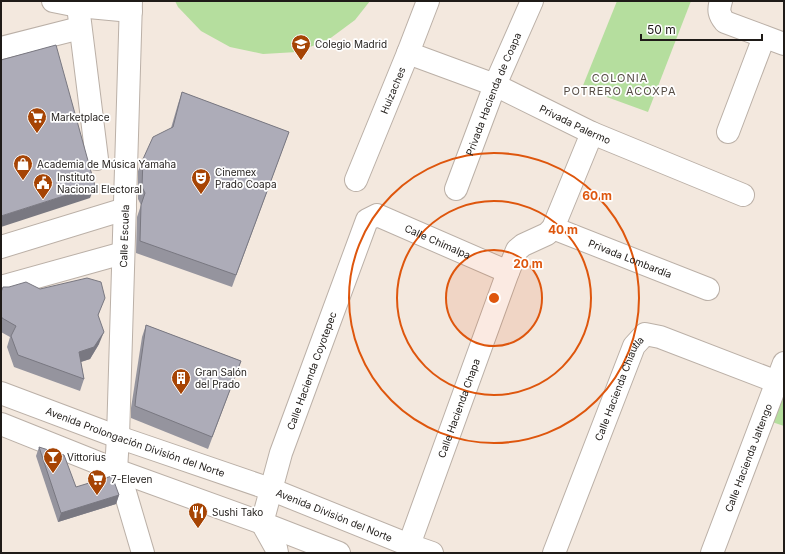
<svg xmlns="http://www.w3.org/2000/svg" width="785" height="554" font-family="Inter,sans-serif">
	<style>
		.green { fill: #b5de9e }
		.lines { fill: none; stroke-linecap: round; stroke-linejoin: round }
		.minor-casing { stroke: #bbb0a7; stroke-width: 24 }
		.major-casing { stroke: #bbb0a7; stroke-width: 24 }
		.minor { stroke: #fff; stroke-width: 22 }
		.major { stroke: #fff; stroke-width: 22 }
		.wall { fill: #95949e }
		.shaded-wall { fill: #797881 }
		.building { fill: #adacb8; stroke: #797881 }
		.ring { fill: none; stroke: #de560d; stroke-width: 2 }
		.labels { text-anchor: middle; stroke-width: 3.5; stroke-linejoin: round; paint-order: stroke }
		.poi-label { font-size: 10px; fill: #1f1b18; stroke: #fff; text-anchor: start }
		.street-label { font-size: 10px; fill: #1f1b18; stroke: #fff }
		.neighbourhood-label { font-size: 11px; letter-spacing: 1px; fill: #574e46; stroke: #fff }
		.centre { fill: #de560d; stroke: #fff; stroke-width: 2 }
		.ring-label { font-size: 12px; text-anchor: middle; font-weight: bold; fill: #de560d; stroke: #fff; stroke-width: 3.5; stroke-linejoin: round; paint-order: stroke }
	</style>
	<rect width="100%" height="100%" fill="#f3e8de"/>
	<!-- green -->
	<g class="green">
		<path d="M175,1H370L355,20L328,40L297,52L263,54L230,47L201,31L178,7Z"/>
		<path d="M617,1H691L648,112L582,88Z"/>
		<path d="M784,380V426L769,421Z"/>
	</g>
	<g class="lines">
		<!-- minor casing -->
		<g class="minor-casing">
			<g id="minor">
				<path d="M53,1L78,6L131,11"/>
				<path d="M131,1L118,437L116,470L125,492L143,553"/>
				<path d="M721,1C718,10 719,15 725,22L784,44"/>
				<path d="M78,6L97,159"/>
				<path d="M1,48L80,28"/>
				<path id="s1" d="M408,53L495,85L592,133L743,195"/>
				<path d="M728,132L764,37"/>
				<path id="s2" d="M356,180L408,53L428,1"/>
				<path id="s3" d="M456,189L495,85L532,1"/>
				<path id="s4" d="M553,228L708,289"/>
				<path d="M1,247L125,209"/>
				<path d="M1,287L123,253"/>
				<path id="s5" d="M277,553L276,548L262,523L281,453L367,220L377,215L508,272"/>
				<path id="s6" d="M432,553L409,545L508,272L517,250L523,245L547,234L553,228L592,133"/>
				<path id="s7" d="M554,553L634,346L645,334L660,337L777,382"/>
				<path id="s8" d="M712,553L784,363"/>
			</g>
		</g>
		<!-- major casing -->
		<g class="major-casing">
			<g id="major">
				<path id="s9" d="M1,393L118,437L270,489L409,545L418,553"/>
				<path d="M1,424L116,470L262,523L339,553"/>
			</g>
		</g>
		<!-- minor -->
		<use href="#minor" class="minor"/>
		<!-- major -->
		<use href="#major" class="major"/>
	</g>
	<!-- wall -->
	<g class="wall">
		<path d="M182,92L289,132L232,287L136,253L137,217L141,205L138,199V171L143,159L171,128L178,104Z"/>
		<path d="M40,289L100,310L98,316L99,344L90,359L81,362L84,379L80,391L14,367L7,347L10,337L1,332V292Z"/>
		<path d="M146,325L241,361L208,449L131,418V408L142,337Z"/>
		<path d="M39,447L76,487L119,495L116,504L58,522L36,456Z"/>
	</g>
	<!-- shaded-wall -->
	<g class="shaded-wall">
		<path d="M95,186L90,198L1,227V216Z"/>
		<path d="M104,332L99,344L90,359L74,364L79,352Z"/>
		<path d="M119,495L116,504L58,522L61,513Z"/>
	</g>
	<!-- building -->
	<g class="building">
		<path d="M56,45L95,186L1,216V60Z"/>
		<path d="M182,92L289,132L236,275L140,241L141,205L145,193L142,187L143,159L153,137L173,127Z"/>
		<path d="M87,278L101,282L105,298L98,315L104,332L94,347L79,352L84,379L18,355L11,336L16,326L2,318L1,315V292L3,287H9L26,282L40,289Z"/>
		<path d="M146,325L241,361L212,437L135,406L136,396Z"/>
		<path d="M39,447L64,455L76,487L112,476L119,495L61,513Z"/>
	</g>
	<!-- distance rings -->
	<circle cx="494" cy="298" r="48" fill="#de560d" fill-opacity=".12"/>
	<g class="ring">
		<circle cx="494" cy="298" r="48"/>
		<circle cx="494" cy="298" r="97"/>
		<circle cx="494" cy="298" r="145"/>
	</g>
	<!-- icons -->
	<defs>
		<g id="school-pin" transform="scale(1)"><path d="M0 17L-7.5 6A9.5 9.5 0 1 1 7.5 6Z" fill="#a64404" stroke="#fff"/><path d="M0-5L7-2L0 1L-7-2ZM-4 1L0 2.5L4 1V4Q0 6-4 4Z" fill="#fff"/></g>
		<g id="supermarket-pin" transform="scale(1)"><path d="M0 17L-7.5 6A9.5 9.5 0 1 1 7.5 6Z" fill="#a64404" stroke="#fff"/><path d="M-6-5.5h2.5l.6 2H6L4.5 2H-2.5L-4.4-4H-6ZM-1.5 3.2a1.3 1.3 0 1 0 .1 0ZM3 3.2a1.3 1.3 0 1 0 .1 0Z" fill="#fff"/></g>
		<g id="shop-pin" transform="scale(1)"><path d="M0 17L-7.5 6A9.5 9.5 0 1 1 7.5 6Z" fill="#a64404" stroke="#fff"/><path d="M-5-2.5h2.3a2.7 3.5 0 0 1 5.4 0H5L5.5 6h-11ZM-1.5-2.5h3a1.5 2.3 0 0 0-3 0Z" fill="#fff"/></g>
		<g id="theatre-pin" transform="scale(1)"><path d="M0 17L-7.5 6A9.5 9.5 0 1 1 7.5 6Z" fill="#a64404" stroke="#fff"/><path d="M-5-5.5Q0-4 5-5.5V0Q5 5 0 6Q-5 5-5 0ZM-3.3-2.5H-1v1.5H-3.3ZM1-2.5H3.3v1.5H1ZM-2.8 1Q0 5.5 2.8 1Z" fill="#fff"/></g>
		<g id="civic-pin" transform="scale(1)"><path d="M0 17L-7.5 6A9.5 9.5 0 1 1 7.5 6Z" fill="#a64404" stroke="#fff"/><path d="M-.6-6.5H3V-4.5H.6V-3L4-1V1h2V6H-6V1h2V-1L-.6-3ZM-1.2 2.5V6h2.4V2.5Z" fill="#fff"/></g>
		<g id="building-pin" transform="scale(1)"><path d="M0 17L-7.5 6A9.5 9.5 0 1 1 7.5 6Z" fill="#a64404" stroke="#fff"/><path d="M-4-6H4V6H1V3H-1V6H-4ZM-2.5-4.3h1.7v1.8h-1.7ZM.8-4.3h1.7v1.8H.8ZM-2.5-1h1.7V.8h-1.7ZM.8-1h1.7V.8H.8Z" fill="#fff"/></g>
		<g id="bar-pin" transform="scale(1)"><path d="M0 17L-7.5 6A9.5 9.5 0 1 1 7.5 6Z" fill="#a64404" stroke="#fff"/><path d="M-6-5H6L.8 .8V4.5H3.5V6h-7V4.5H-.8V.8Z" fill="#fff"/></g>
		<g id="restaurant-pin" transform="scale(1)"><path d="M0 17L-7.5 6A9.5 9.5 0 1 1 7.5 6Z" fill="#a64404" stroke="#fff"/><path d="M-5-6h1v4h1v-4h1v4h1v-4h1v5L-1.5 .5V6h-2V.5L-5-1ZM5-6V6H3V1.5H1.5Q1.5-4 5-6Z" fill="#fff"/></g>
	</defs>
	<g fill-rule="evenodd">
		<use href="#school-pin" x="301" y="44"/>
		<use href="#supermarket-pin" x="37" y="117"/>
		<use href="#shop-pin" x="23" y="164"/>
		<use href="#theatre-pin" x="201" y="178"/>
		<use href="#civic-pin" x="43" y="183"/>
		<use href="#building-pin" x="181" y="378"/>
		<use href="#bar-pin" x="53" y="457"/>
		<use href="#supermarket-pin" x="97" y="479"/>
		<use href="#restaurant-pin" x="198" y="512"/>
	</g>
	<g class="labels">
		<!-- poi labels -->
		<g class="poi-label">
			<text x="315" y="48">Colegio Madrid</text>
			<text x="51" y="121">Marketplace</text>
			<text x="37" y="168">Academia de Música Yamaha</text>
			<text x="215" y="176">Cinemex<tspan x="215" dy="12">Prado Coapa</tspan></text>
			<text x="57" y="181">Instituto<tspan x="57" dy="12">Nacional Electoral</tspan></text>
			<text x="195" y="376">Gran Salón<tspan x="195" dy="12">del Prado</tspan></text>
			<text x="67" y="461">Vittorius</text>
			<text x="111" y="483">7-Eleven</text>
			<text x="212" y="516">Sushi Tako</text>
		</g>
		<!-- street labels -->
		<g class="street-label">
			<text dy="4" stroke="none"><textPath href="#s2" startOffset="97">Huizaches</textPath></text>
			<text dy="4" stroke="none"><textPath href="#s3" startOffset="102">Privada Hacienda de Coapa</textPath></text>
			<text dy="4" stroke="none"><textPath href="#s1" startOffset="182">Privada Palermo</textPath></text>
			<text transform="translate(124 236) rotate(-88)" y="4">Calle Escuela</text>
			<text dy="4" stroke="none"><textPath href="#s5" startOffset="432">Calle Chimalpa</textPath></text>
			<text dy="4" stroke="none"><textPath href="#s4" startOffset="83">Privada Lombardía</textPath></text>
			<text dy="4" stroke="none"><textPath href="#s5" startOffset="194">Calle Hacienda Coyotepec</textPath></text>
			<text dy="4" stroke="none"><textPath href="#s7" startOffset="177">Calle Hacienda Chiautla</textPath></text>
			<text dy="4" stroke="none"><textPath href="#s6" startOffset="170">Calle Hacienda Chapa</textPath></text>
			<text dy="4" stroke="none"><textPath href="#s9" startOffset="143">Avenida Prolongación División del Norte</textPath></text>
			<text dy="4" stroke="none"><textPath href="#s8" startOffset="102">Calle Hacienda Jaltengo</textPath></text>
			<text dy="4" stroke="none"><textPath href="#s9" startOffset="355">Avenida División del Norte</textPath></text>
		</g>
		<!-- neighbourhood labels -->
		<g class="neighbourhood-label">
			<text x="620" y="82">COLONIA<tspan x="620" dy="13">POTRERO ACOXPA</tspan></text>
		</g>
	</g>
	<circle cx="494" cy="298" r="6" class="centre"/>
	<g class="ring-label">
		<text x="597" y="200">60 m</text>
		<text x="563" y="234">40 m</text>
		<text x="528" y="268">20 m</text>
	</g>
	<!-- border -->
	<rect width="785" height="554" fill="none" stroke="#1f1b18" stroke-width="4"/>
	<!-- scale -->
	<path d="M641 34v6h121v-6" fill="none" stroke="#1f1b18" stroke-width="2"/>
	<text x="647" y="34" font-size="12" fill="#1f1b18" stroke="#ffffff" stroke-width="3" paint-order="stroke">50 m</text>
</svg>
